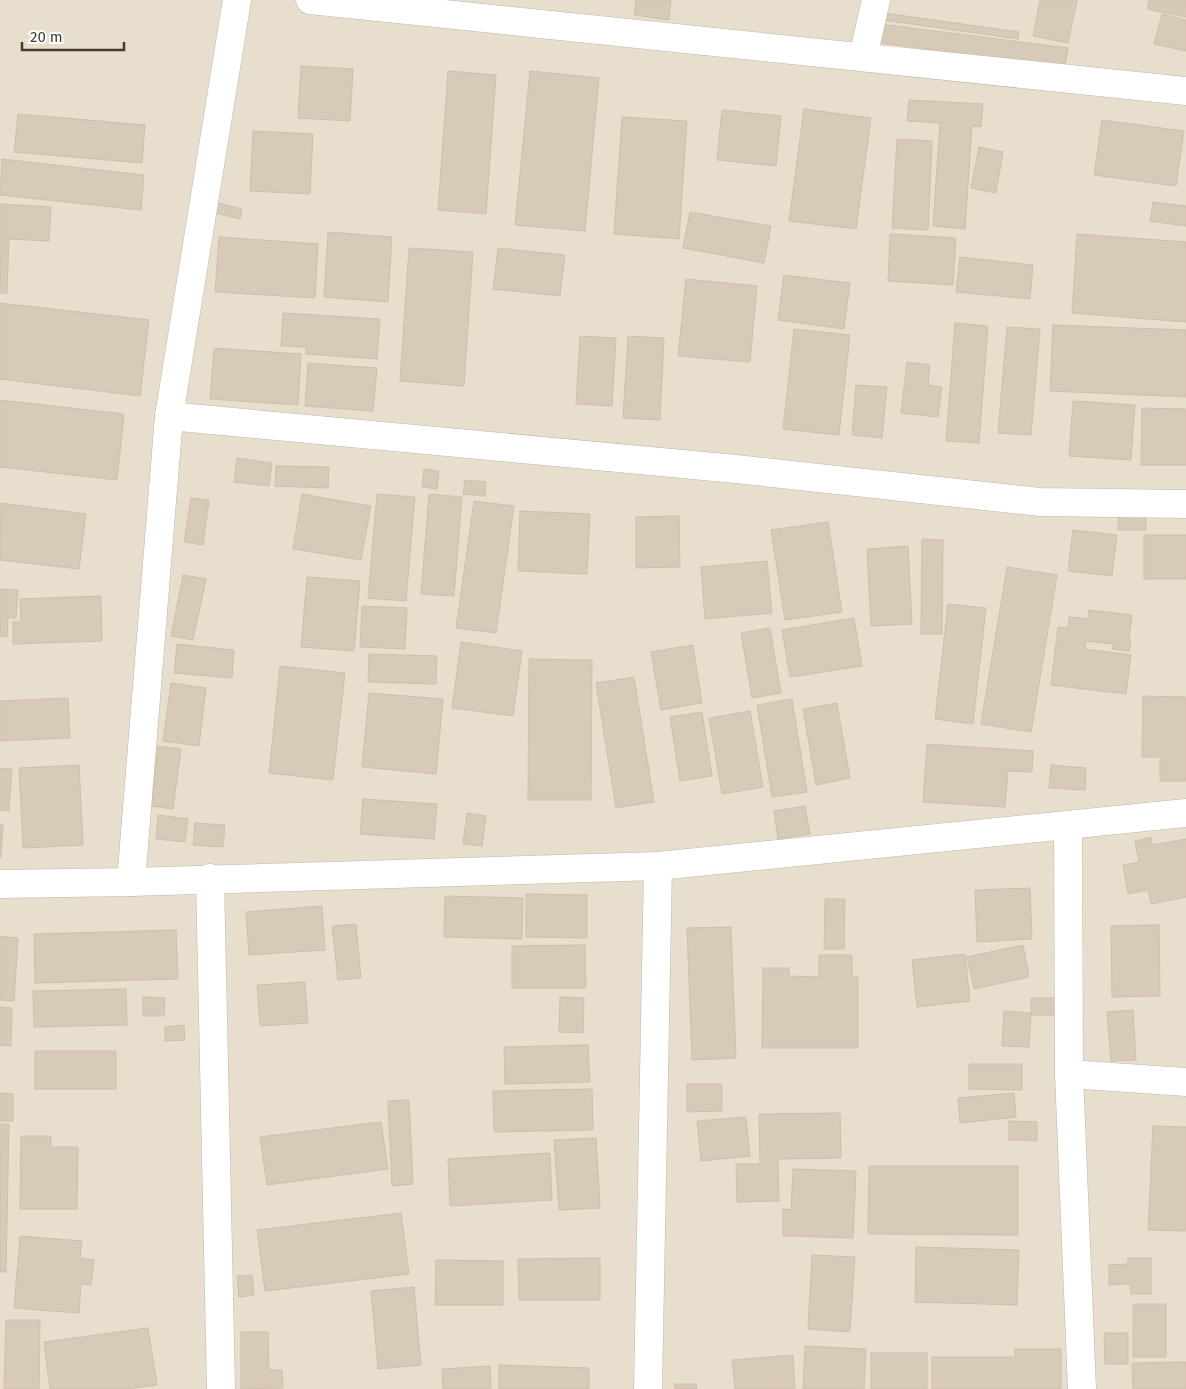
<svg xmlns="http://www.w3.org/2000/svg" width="1186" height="1389" font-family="'Fira Sans',sans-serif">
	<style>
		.residential { fill: #e7dece }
		.building { fill: #d8cab8; stroke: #d1bfa7 }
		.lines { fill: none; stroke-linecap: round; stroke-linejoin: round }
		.minor-casing { stroke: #c1b7a5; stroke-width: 29 }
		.minor { stroke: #fff; stroke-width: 28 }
	</style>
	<rect width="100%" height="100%" fill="#f3ece0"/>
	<!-- residential -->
	<rect class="residential" x="0" y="0" width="1186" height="1389"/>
	<!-- building -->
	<g class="building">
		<path d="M636,0H671L669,20L634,15Z"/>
		<path d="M1040,0H1077L1068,43L1033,36Z"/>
		<path d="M1149,0H1186V17L1147,9Z"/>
		<path d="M884,13L1019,32L1018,39L883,20Z"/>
		<path d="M1162,14L1186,20V51L1154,44Z"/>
		<path d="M880,24L1068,48L1065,67L875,42Z"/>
		<path d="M301,66L353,69L350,121L298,118Z"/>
		<path d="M448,71L496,75L486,214L438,210Z"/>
		<path d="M530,71L599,78L585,231L515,225Z"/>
		<path d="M909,100L983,104L981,127L972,126L965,229L933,226L940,123L907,121Z"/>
		<path d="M804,109L871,118L856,229L789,221Z"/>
		<path d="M722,110L781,116L776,166L717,160Z"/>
		<path d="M18,114L145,125L142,163L14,152Z"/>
		<path d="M622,117L687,121L679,239L614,234Z"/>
		<path d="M1102,120L1184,131L1176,186L1094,175Z"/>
		<path d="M253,131L313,134L310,194L250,191Z"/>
		<path d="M897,139L932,141L928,230L892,228Z"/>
		<path d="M979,147L1003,152L996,193L971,188Z"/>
		<path d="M2,159L144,175L141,210L0,195Z"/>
		<path d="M214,202L242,209L240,219L211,212Z"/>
		<path d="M1153,202L1186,206V226L1150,221Z"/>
		<path d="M0,204L51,207L49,241L9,239L7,293H0Z"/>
		<path d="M690,212L771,226L764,263L683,248Z"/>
		<path d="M328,232L392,237L388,302L324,297Z"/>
		<path d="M890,234L956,238L953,285L888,281Z"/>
		<path d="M1077,234L1186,242V322L1072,313Z"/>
		<path d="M219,237L318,244L315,298L215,292Z"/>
		<path d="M409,248L473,252L464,386L400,381Z"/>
		<path d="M498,248L565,255L560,296L493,289Z"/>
		<path d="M960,257L1033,265L1030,299L956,292Z"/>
		<path d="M784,275L850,283L844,329L778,320Z"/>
		<path d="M686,279L757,286L750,362L678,356Z"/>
		<path d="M0,303L149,320L140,396L0,379Z"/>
		<path d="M283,313L380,319L377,359L306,354V347L281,346Z"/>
		<path d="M955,323L988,326L979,443L946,441Z"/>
		<path d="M1053,325L1186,330V397L1050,391Z"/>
		<path d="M1007,327L1040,329L1031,435L998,433Z"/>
		<path d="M794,329L850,335L839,435L783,429Z"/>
		<path d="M580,336L616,338L612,406L576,404Z"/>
		<path d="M628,336L664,338L660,420L623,418Z"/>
		<path d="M214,348L301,354L298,405L210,399Z"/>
		<path d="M907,362L930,365L928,385L942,387L938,417L901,413Z"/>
		<path d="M308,363L377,368L373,411L305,406Z"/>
		<path d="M856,385L887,387L882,438L852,435Z"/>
		<path d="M0,400L124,414L117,480L0,467Z"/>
		<path d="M1073,401L1135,405L1131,460L1069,456Z"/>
		<path d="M1142,408L1186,409V465H1141Z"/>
		<path d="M237,458L272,463L269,486L234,482Z"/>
		<path d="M276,466L329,467L328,488L275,486Z"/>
		<path d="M424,469L439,471L437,489L422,487Z"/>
		<path d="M465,480L486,482L485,496L463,494Z"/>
		<path d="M302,494L371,506L361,560L293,549Z"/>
		<path d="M377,494L415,497L406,601L368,598Z"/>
		<path d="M429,494L462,497L454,596L421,594Z"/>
		<path d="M191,498L209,500L203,545L184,542Z"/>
		<path d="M474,501L514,506L496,633L456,628Z"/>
		<path d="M1,503L86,514L79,569L0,560Z"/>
		<path d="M1119,510H1146V530H1118Z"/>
		<path d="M520,511L590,514L587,574L518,571Z"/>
		<path d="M679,516L680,567L636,568V517Z"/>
		<path d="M828,522L842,612L785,620L771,530Z"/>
		<path d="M1073,530L1117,535L1112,576L1068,571Z"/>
		<rect x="1144" y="535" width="42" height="44"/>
		<path d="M922,539L943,540L942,634H921Z"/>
		<path d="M908,546L912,624L871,626L867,549Z"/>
		<path d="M767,561L772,613L705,619L701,567Z"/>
		<path d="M1007,567L1057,575L1031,732L981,724Z"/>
		<path d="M183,575L206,579L193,640L171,636Z"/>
		<path d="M307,577L360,581L354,651L301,647Z"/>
		<path d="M0,589L18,590L16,618L8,617L7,637L0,636Z"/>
		<path d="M101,596L102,641L13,644V622H21L20,599Z"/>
		<path d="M948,604L986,608L973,724L935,719Z"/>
		<path d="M362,606L407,608L405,649L360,647Z"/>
		<path d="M1089,610L1132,615L1129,639L1131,640L1129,651L1112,649L1113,644L1086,641L1085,649L1131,655L1126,694L1051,685L1058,627L1068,628L1069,617L1088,619Z"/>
		<path d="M854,618L862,666L790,677L782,630Z"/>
		<path d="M770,628L781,693L752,698L741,633Z"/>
		<path d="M461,642L522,651L513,716L452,708Z"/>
		<path d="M177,644L234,650L232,678L174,673Z"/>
		<path d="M693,645L702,703L661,710L651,652Z"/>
		<path d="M369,654L437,656L436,684L368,682Z"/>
		<path d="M529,659L592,660L591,800H528Z"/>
		<path d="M280,666L345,673L333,780L269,773Z"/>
		<path d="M634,677L654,802L616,808L596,683Z"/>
		<path d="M171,683L206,688L199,746L163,741Z"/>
		<path d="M369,693L443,699L436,774L362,767Z"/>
		<path d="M1143,696L1186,697V781H1160V757H1142Z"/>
		<path d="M68,698L70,738L0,741V701Z"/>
		<path d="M792,699L807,792L772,797L757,705Z"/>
		<path d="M837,703L850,778L816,785L803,709Z"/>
		<path d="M750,711L763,787L722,794L709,718Z"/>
		<path d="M702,712L712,776L680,781L670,717Z"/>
		<path d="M927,744L1033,751L1032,772L1008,771L1005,807L923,802Z"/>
		<path d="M158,746L181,749L173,809L151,806Z"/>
		<path d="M79,765L83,845L23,848L19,768Z"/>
		<path d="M1051,765L1086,768L1085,790L1049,788Z"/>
		<path d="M0,768L12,769L9,811L0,810Z"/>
		<path d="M363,799L437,804L434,839L360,834Z"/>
		<path d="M805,806L810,834L778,839L774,811Z"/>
		<path d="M467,813L486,816L482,846L463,844Z"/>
		<path d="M158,815L188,819L185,842L156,839Z"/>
		<path d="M195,823L225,825L223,847L193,845Z"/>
		<path d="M0,824H3L1,857H0Z"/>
		<path d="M1151,837L1152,845L1186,839V897L1151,904L1148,890L1128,894L1123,865L1139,862L1135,841Z"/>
		<path d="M1030,888L1032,939L977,942L975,890Z"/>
		<path d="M526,894L587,895V938L526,937Z"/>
		<path d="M445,896L523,898L522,939L444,937Z"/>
		<path d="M825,899H845L844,949H824Z"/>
		<path d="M322,906L325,950L249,955L246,912Z"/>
		<path d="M356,924L361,978L338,980L332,926Z"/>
		<path d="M1159,925L1160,996L1112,997L1111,926Z"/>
		<path d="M731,927L736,1058L692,1060L687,928Z"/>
		<path d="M176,930L178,979L35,983L34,934Z"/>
		<path d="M0,936L18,938L14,1001L0,1000Z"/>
		<path d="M585,945L586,988H512V946Z"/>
		<path d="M1023,945L1029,977L974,989L967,957Z"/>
		<path d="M965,954L970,1001L917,1007L912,960Z"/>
		<path d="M819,955H852V976L858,977V1048H762L763,968H789V976L819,977Z"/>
		<path d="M305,982L308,1023L260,1026L257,985Z"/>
		<path d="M126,989L127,1025L34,1027L33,991Z"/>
		<path d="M143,997L165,998L164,1016H143Z"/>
		<path d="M560,997L584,998L583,1033L559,1032Z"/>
		<path d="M1031,998H1056L1055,1015H1031Z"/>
		<path d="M0,1007L12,1008L11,1046L0,1045Z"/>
		<path d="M1133,1010L1136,1060L1111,1061L1107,1012Z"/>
		<path d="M1004,1011L1031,1013L1029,1047L1002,1046Z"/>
		<path d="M184,1025L185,1040L165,1041V1027Z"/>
		<path d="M588,1045L590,1082L505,1084L504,1047Z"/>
		<rect x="35" y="1051" width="81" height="38"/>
		<path d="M969,1064H1022V1090L969,1089Z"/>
		<path d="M687,1084H722V1111L687,1112Z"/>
		<path d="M592,1089L593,1130L494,1132L493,1091Z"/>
		<path d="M0,1093L13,1094V1121H0Z"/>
		<path d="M1014,1093L1016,1117L960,1123L958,1098Z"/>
		<path d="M409,1100L413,1184L392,1186L388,1101Z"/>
		<path d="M840,1113L841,1158L778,1159L779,1201L737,1202L736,1164H760L759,1114Z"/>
		<path d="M746,1117L750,1156L701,1161L697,1121Z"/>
		<path d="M1009,1121L1037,1122V1141L1009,1140Z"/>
		<path d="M381,1122L388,1169L267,1185L260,1137Z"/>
		<path d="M0,1124H9L6,1272H0Z"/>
		<path d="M1153,1126L1186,1127V1231L1148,1230Z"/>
		<path d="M21,1136H51V1147H78L77,1209H20Z"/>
		<path d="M596,1138L600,1208L559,1210L554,1140Z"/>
		<path d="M550,1153L552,1200L450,1206L448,1159Z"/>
		<path d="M869,1166H1018V1235L868,1234Z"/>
		<path d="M793,1169L856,1171L853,1238L783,1236V1209L791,1210Z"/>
		<path d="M401,1213L409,1274L265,1291L257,1230Z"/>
		<path d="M20,1236L82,1241L80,1258L94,1260L91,1285L81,1284L79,1313L14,1308Z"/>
		<path d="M916,1247L1019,1250L1017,1305L915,1302Z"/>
		<path d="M812,1255L855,1257L850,1332L808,1329Z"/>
		<path d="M600,1258V1300H519L518,1259Z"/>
		<path d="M1128,1258H1151V1294H1131L1130,1284L1109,1285V1265L1128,1264Z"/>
		<path d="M436,1260L503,1261V1305H435Z"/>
		<path d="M252,1275L254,1295L239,1297L237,1276Z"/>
		<path d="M414,1287L421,1365L378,1369L371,1291Z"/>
		<rect x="1133" y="1304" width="33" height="53"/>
		<path d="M6,1320H40L39,1389H4Z"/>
		<path d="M148,1328L157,1385L127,1389H50L44,1342Z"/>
		<path d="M241,1332H268L269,1370H282L283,1388L241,1389Z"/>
		<path d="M1104,1333H1128V1364H1105Z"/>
		<path d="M805,1346L866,1349L864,1389H803Z"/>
		<path d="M1015,1349H1061V1389H932V1357H1015Z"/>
		<rect x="871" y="1353" width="56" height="36"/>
		<path d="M793,1355L795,1389H735L732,1360Z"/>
		<path d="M1186,1362V1389H1133L1132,1363Z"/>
		<path d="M499,1365L589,1368V1389H499Z"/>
		<path d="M490,1366L491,1389H443L442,1369Z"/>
		<path d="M675,1384H696L697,1389H675Z"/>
	</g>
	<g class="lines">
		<!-- minor casing -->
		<g class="minor-casing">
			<g id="minor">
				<path d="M310,0L1186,91"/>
				<path d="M863,57L876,0"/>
				<path d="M169,416L736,469L1040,502L1186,504"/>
				<path d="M1068,826L1069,1074L1082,1389"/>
				<path d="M210,878L221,1389"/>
				<path d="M131,882L169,416L237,0"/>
				<path d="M0,884L131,882L658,866L1186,813"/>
				<path d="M1069,1074L1186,1082"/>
				<path d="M648,1389L658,866"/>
			</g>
		</g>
		<!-- minor -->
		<use href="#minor" class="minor"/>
	</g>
	<!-- scale -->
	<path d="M22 42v8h102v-8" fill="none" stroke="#443c31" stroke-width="2.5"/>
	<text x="30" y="42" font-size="15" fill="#443c31" stroke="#ffffff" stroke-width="4" paint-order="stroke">20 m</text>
</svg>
